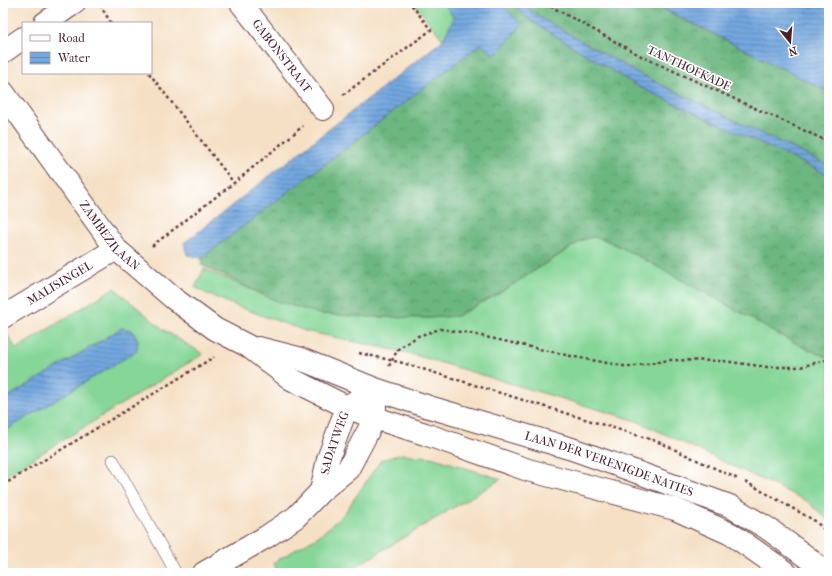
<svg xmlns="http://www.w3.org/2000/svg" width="832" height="576" font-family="'IM FELL French Canon',serif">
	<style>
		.grass { fill: #85d697; stroke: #687a61 }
		.forest { fill: url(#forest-crowns); stroke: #5b6b56 }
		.water { fill: url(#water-rules); stroke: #5e6385 }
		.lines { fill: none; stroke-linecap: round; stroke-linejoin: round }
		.lane-casing { stroke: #643c42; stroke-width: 12 }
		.street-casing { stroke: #643c42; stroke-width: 24 }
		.secondary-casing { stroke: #643c42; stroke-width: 24 }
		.path { stroke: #643c42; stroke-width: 2.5; stroke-dasharray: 3 3; stroke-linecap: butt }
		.lane { stroke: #fff; stroke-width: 11 }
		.street { stroke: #fff; stroke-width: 22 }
		.secondary { stroke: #fff; stroke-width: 22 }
		.labels { text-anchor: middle; stroke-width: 3.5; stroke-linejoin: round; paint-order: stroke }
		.street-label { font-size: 12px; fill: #4a1f2b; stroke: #fff }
	</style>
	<defs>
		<pattern id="forest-crowns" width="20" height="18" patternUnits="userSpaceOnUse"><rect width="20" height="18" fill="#6cb780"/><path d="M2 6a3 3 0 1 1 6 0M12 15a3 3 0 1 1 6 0" fill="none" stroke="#5b9469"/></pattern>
		<pattern id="water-rules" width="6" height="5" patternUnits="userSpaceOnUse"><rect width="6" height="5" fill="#72a7df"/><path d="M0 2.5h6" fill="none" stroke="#6087b5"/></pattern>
	</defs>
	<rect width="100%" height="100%" fill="#fff"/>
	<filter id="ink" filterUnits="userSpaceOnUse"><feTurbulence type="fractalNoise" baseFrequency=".025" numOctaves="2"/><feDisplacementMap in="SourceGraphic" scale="8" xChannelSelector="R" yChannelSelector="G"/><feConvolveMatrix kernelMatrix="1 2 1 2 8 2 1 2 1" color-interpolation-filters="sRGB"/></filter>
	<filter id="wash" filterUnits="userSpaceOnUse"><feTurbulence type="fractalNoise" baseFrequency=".012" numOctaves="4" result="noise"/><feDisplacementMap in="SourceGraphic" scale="16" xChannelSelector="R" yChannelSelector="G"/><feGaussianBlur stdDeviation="0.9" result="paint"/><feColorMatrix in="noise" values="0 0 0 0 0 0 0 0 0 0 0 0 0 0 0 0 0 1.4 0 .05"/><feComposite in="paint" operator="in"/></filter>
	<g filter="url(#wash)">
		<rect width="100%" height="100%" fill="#f5e0c5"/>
		<!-- grass -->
		<g class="grass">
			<path d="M414,3H444L454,18L443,40Z"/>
			<path d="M593,237L606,240L636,255L749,317L770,330L803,347L829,358V521L807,501L637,421L408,353L305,331L239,307L205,293L195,287L204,269L277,301L320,314L374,317L428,318L457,316L498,294L583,240Z"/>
			<path d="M114,288L164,330L203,354L3,477V432L136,351L122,328L3,400V329H4L16,349Z"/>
			<path d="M401,454L431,457L501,479L345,573H279L273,563L320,535L343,515L381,460Z"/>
		</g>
		<!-- forest -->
		<g class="forest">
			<path d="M500,3H511L528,19L639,87L829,175V358L803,347L770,330L749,317L636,255L606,240L593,237L582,240L498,294L457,316L428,318L374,317L320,314L277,301L201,265L202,258L481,44L495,55L522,25Z"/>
			<path d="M523,3H652L829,92V166L643,76L536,15Z"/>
		</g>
		<!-- water -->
		<g class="water">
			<path d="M444,3H500L522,24L495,56L481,44L202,258L187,255L184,243L443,40L454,18Z"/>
			<path d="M511,3H523L536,15L643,76L829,166V175L639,87L528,19Z"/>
			<path d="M652,3H829V92Z"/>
			<path d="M122,328L132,330L138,340L137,351L3,432V400Z"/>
		</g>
	</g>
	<g filter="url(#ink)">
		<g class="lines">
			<!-- lane casing -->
			<g class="lane-casing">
				<path id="lane" d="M113,460L176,573"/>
			</g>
			<!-- street casing -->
			<g class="street-casing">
				<g id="street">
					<path id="s1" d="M241,3L323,109"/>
					<path d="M45,23L74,3"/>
					<path d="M3,52L23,38"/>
					<path id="s2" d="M3,317L116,249"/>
				</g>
			</g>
			<!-- secondary casing -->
			<g class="secondary-casing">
				<g id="secondary">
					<path id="s3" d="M3,92L116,249L173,298L215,329L248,346L291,379L347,407L375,418L425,434L528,470L675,509L731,534L777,566L786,573"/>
					<path id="s4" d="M258,348L298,358L375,389L429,407L572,449L631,470L730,506L767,528L808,558L825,573"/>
					<path id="s5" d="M321,491L328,459L347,407L359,399"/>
					<path d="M204,573L266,537L296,517L321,491L348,469L375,418V404"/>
				</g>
			</g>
			<!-- path -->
			<g class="path">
				<path d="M545,3L643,57L829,142"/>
				<path d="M100,5L111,23"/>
				<path d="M149,73L234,183"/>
				<path d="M343,95L431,30L410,3"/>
				<path d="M152,246L234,183L303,126"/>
				<path d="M359,353L403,363L656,441L738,479"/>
				<path d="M389,366L398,349L418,336L440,329L468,333L575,357L629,367L669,360L723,361L767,367H800L829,359"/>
				<path d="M745,482L757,488L815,521L829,534"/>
				<path d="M3,485L214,357"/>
			</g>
			<!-- lane -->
			<use href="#lane" class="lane"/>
			<!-- street -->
			<use href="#street" class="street"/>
			<!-- secondary -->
			<use href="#secondary" class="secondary"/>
		</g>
	</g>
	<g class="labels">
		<!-- street labels -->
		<g class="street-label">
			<text dy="4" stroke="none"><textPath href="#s1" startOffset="67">GABONSTRAAT</textPath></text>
			<text transform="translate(689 68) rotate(25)" y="4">TANTHOFKADE</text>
			<text dy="4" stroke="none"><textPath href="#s3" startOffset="179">ZAMBEZILAAN</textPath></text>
			<text dy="4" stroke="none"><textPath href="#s2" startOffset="66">MALISINGEL</textPath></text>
			<text dy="4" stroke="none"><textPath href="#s5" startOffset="50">SADATWEG</textPath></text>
			<text dy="4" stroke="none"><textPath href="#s4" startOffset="370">LAAN DER VERENIGDE NATIES</textPath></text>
		</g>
	</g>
	<!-- margin -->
	<rect width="832" height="576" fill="none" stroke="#fff" stroke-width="16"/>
	<!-- legend -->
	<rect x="22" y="22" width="130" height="52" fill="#ffffff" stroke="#b7a5aa"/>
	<rect x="30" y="35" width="20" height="6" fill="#ffffff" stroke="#b7a5aa"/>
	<text x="58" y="42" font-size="12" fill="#4a1f2b">Road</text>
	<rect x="30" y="52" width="20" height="12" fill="url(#water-rules)" stroke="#b7a5aa"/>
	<text x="58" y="62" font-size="12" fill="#4a1f2b">Water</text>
	<!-- north arrow -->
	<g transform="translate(790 42) rotate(163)" stroke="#ffffff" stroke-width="3" paint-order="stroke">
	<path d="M0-3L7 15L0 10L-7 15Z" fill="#4a1f2b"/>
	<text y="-6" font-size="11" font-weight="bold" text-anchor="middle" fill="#4a1f2b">N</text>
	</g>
</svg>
